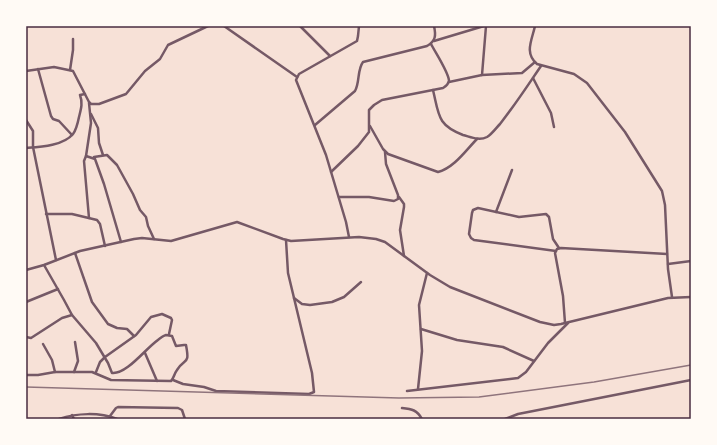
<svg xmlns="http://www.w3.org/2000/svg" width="717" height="445" font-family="Helvetica,sans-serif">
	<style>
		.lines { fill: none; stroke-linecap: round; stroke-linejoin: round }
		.minor { stroke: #755966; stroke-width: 2.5 }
		.rail { stroke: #8f747c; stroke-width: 1.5 }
		.neatline { fill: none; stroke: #4a2c40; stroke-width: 1.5 }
	</style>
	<rect width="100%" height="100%" fill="#f7e1d7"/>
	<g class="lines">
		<!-- minor -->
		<g class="minor">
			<path d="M224,26L297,77"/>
			<path d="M300,26L330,56"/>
			<path d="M535,26C532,40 524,53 537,64L574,74L587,83L625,132L662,191L665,205L668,269L672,297"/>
			<path d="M434,41L484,26"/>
			<path d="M38,69L51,116L53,119L59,121L72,135"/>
			<path d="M70,70L73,50V39"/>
			<path d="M26,71L54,67L73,71L89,102L91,104H99L126,94L145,71L160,59L168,45L208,26"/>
			<path d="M482,75L486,26"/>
			<path d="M533,78L551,113L554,127"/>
			<path d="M449,82L482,75L522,73L535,62"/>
			<path d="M433,90C439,115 437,125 463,135C471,137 479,141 487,137C492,134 496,128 500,124C515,105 528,85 541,66"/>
			<path d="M91,114L98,128L99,143L103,155"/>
			<path d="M26,120L33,131V147L56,260"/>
			<path d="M315,125L355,91C360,82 357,70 363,62L427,46C436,41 436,35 434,26"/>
			<path d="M370,126L383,149L388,154L438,172C454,168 466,150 477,139"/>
			<path d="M26,148C40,147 63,146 73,134C76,130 78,122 79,117C81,109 83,103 80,95L85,94"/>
			<path d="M86,156L91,123L89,103"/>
			<path d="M94,157L107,155L117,165L133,194L140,210L146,217L148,226L154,239"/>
			<path d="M331,172L358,146L369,132V110L374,105L382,100L443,88C446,86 448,85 449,81C449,73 435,52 431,44"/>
			<path d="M339,197H369L394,201L398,199V195L386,164L385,152"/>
			<path d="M399,197L404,204V207L400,230L404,256"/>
			<path d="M496,212L512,170"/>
			<path d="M46,214H72L97,220L100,224L105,246"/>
			<path d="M89,218L84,161L86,156L95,159L104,184L121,242"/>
			<path d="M349,237L346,222L326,155L296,80L299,74L357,41L358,36L359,26"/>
			<path d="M556,251L474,240L471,238L469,234L472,213L473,210L478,208L519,217L546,214L549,217L553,239L559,248"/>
			<path d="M75,253L92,302L108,324L117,328L127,329L134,336"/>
			<path d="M668,264L691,261"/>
			<path d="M26,270L44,265L80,251L134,239L142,238L171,241L237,222L283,239L291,241L359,237L376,239L385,242L430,275L450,287L540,322L554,325L561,324L668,298L691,297"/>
			<path d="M294,298L302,304L310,305L332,302L344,297L361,282"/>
			<path d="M26,302L58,289"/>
			<path d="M565,323L563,296L555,253L557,249L561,248L667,254"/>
			<path d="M421,329L457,340L503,347L534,361"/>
			<path d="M26,337L31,338L62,318L72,315"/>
			<path d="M43,344L52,360L55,372"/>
			<path d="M145,353L157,381"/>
			<path d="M74,372L78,361L75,342"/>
			<path d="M96,372L100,362L105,357L136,335L151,317L162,314L171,318L172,320L169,334"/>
			<path d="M26,375H38L55,372H92L111,380L171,381C174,378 174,374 177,370C185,357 190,366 186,345H184L176,346L172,336L166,335C152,339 129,375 112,373L108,363L96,343L72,315L64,300L44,265"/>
			<path d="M173,380L183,384L204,387L216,391L309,394L314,392L312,373L288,273L286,240"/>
			<path d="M418,389L422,351L419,305L427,273"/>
			<path d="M407,391L518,378L526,372L548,343L568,323"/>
			<path d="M402,408C412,409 417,410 422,419"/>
			<path d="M72,415L74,419"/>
			<path d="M110,416L116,408L118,407L178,408L182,410L185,419"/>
			<path d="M59,419C77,413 99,412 117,419"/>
			<path d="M505,419L518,414L691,380"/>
		</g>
		<!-- rail -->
		<path class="rail" d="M26,387L399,398L479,397L594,382L691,365"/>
	</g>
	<!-- border -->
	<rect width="717" height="445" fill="none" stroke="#fffaf5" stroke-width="54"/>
	<rect x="27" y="27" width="663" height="391" class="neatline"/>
</svg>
